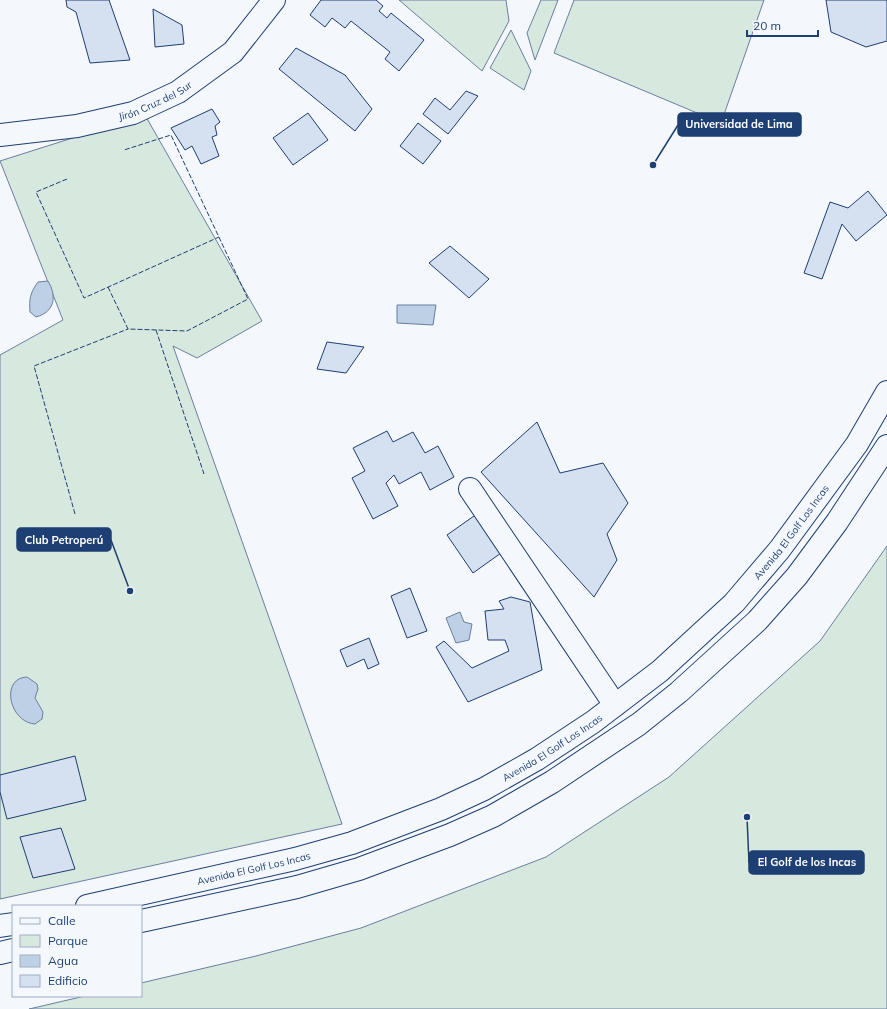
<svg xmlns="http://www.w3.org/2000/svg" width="887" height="1009" font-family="Mulish,sans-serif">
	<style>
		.green { fill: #d7e8df; stroke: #687fa3 }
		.water { fill: #bed0e5; stroke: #687fa3 }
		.building { fill: #d5e0f0; stroke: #1d3f73 }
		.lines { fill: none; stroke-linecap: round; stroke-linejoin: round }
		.minor-casing { stroke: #1d3f73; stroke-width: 24 }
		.minor { stroke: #f4f7fb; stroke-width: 22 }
		.fence { stroke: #1d3f73; stroke-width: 1; stroke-dasharray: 5 2; stroke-linecap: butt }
		.labels { text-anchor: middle; stroke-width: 3; stroke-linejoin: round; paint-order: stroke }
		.street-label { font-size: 10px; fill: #1d3f73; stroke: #f4f7fb }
		.leader { fill: none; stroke: #1d3f73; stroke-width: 1.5 }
		.callout-dot { fill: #1d3f73; stroke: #f4f7fb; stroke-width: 1.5 }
		.callout { fill: #1d3f73; stroke: #1d3f73; stroke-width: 1.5 }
		.callout-label { font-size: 11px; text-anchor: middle; font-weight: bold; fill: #fff }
	</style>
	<rect width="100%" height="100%" fill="#f4f7fb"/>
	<!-- green -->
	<g class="green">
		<path d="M399,0H506L509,21L482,71Z"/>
		<path d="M541,0H558L535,60L527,33Z"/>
		<path d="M574,0H764L721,123L554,53Z"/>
		<path d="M511,30L531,71L524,90L490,68Z"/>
		<path d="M145,115L262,321L197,358L173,346L342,824L0,899V355L63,320L0,161Z"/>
		<path d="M887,546V1009H29L85,996H141V983L256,956L361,928L546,857L669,777L820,641Z"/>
	</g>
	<!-- water -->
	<g class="water">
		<path d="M48,281C57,296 55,312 36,317L30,312C29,299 30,293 38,282Z"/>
		<path d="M397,305H436L433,325L397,323Z"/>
		<path d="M460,612L464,622L472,624L469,640L456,643L446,618Z"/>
		<path d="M27,677L37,684L38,689L35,698L43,712L42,719L35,724C9,722 0,678 27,677Z"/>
	</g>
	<!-- building -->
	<g class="building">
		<path d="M66,0H109L130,60L90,63L76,12L67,7Z"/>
		<path d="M321,0H376L383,6L379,11L387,18L391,13L424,40L399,71L385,59L390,52L351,21L345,28L332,18L325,27L310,15Z"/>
		<path d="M826,0H887V41L866,47L831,32Z"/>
		<path d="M153,9L182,25L184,44L155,47Z"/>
		<path d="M296,48L345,75L372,109L355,131L279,69Z"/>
		<path d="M466,91L478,96L448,134L423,114L435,98L450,110Z"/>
		<path d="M212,109L220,122L215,126L217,135L212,137L219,156L201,164L192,146L185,150L171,128Z"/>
		<path d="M308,113L328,140L293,165L273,138Z"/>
		<path d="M418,123L441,141L423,164L400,146Z"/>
		<path d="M868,191L887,215L856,241L842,224L822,279L804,273L830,202L848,208Z"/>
		<path d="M450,246L489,279L469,298L429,263Z"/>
		<path d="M327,342L364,347L346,373L317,369Z"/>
		<path d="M537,422L560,473L603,463L628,503L607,534L617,560L594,597L481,472Z"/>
		<path d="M387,431L393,442L413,432L425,453L438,446L454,477L430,490L421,472L399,484L394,475L386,483L398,506L373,519L352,478L365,471L353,448Z"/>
		<path d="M481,511L501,553L473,573L447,535Z"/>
		<path d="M410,588L427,631L407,638L391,596Z"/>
		<path d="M511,597L530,602L542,670L468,702L436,647L444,641L472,668L509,651L505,640H488L485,611L504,609L499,601Z"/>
		<path d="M369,638L379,664L368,669L364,659L347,667L340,650Z"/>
		<path d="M75,756L86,800L7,819L0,792V775Z"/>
		<path d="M61,828L75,869L33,878L20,837Z"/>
	</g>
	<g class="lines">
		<!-- minor casing -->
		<g class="minor-casing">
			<g id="minor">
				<path id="s1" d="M0,135L77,126L133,113L178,92L233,52L274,0"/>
				<path d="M470,489L615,705"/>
				<path id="s2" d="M87,906L295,859L352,843L441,809L484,789L537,759L593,722L660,671L734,603L780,549L857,444L887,392"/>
				<path d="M141,921L297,887L359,869L450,835L493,816L552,782L639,724L679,692L757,621L797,576L837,522L887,446"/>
				<path d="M0,926L13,924"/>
				<path d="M0,953L13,950"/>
			</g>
		</g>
		<!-- minor -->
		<use href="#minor" class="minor"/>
		<!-- fence -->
		<g class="fence">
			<path d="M67,179L36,192L84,298L219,237"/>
			<path d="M108,287L128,329L187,331L248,299L171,135L124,150"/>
			<path d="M156,330L204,474"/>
			<path d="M75,514L34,366L128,329"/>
		</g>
	</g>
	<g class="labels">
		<!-- street labels -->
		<g class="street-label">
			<text dy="4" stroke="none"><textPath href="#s1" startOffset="160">Jirón Cruz del Sur</textPath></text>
			<text dy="4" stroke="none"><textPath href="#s2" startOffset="819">Avenida El Golf Los Incas</textPath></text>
			<text dy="4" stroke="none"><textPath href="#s2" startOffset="495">Avenida El Golf Los Incas</textPath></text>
			<text dy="4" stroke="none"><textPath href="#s2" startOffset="171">Avenida El Golf Los Incas</textPath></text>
		</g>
	</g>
	<!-- callouts -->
	<path class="leader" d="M653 165L678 125M130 591L111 540M747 817L749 863"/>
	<g class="callout-dot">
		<circle cx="653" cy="165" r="4"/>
		<circle cx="130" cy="591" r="4"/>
		<circle cx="747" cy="817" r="4"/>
	</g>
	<g class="callout">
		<rect x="678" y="113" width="123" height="23" rx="4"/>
		<rect x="17" y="528" width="94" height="23" rx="4"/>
		<rect x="749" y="851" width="115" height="23" rx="4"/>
	</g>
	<g class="callout-label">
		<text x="739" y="128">Universidad de Lima</text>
		<text x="64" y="544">Club Petroperú</text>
		<text x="807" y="866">El Golf de los Incas</text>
	</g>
	<!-- legend -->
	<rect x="12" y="905" width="130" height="92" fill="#f4f7fb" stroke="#9eadc5"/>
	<rect x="20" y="918" width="20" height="6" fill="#f4f7fb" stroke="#9eadc5"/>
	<text x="48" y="925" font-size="12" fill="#1d3f73">Calle</text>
	<rect x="20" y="935" width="20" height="12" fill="#d7e8df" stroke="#9eadc5"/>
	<text x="48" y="945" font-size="12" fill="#1d3f73">Parque</text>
	<rect x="20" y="955" width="20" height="12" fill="#bed0e5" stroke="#9eadc5"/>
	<text x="48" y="965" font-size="12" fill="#1d3f73">Agua</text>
	<rect x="20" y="975" width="20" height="12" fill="#d5e0f0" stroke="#9eadc5"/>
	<text x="48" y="985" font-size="12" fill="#1d3f73">Edificio</text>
	<!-- scale -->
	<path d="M747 30v6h71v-6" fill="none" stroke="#1d3f73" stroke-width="2"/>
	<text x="753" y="30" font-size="12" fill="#1d3f73" stroke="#f4f7fb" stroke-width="3" paint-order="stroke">20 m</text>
</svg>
